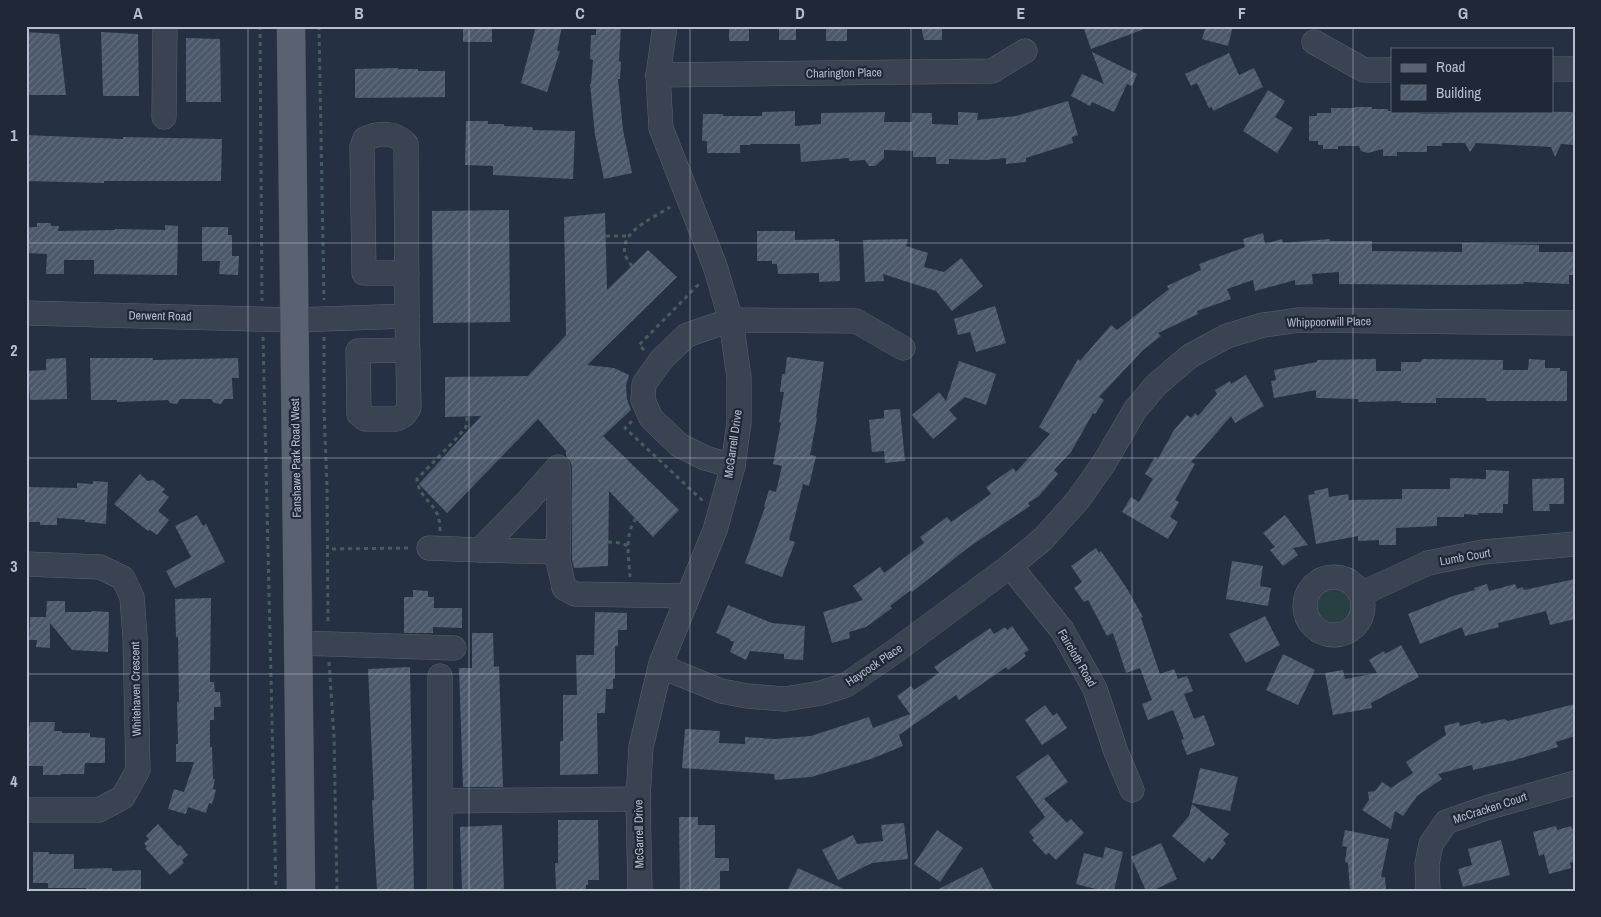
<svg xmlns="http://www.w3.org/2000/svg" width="1601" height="917" font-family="'Archivo Narrow',sans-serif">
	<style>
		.grass { fill: #283f43 }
		.building { fill: url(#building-hatch) }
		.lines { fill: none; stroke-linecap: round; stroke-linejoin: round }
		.minor-casing { stroke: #58616f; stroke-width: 25 }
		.major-casing { stroke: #444c5b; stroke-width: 29 }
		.path { stroke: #465c5f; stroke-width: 3; stroke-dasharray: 4 4; stroke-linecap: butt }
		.minor { stroke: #3a4351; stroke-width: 24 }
		.major { stroke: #586271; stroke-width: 28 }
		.grid { fill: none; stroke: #b7becc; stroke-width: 1; stroke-opacity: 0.55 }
		.labels { text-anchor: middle; stroke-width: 4.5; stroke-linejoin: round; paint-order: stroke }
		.street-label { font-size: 12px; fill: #b7becc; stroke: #1e2837 }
		.neatline { fill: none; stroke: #b7becc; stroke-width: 2 }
		.grid-label { font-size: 16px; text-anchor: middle; font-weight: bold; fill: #b7becc }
	</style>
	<defs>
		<pattern id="building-hatch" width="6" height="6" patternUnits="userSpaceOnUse" patternTransform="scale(1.25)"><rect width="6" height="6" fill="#4c586b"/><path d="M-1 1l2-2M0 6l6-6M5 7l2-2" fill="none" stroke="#646e7f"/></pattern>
	</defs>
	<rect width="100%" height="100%" fill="#253142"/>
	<!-- grass -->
	<circle class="grass" cx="1334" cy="606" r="19"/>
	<!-- building -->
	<g class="building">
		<rect x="463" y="26" width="29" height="16"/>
		<path d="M536,26H562L557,51H560L547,92L521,83Z"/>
		<path d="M596,26H621L619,61L621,62L620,79H618L623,130L632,173L604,179L595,135L590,84H591L593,60L590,59L591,35H596Z"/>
		<rect x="729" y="26" width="20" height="15"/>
		<rect x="779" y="26" width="17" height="14"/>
		<rect x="826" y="26" width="21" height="15"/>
		<path d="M921,26H942V40H924Z"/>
		<path d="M1092,26H1144V29L1091,49L1084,29Z"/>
		<path d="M1206,26H1233L1228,46L1202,39Z"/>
		<path d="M26,32L59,34L66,95H26Z"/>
		<path d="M101,32L138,34L139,96H103Z"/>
		<path d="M186,38L220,39L221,102H186Z"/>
		<path d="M1092,52L1137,74L1132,86L1127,84L1114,112L1092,102L1090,106L1071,96L1082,74L1104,84Z"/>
		<path d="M1229,53L1239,75L1254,68L1263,87L1213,111L1212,107L1209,108L1197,83L1191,86L1185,74Z"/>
		<path d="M398,68V69H418V71H445V97L355,98V69Z"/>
		<path d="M1268,90L1285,101L1275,117L1293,128L1277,153L1243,131Z"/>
		<path d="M1068,101L1078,135L1072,137L1073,143L1026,158V162L1006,164V158L986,160L949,159V164H936V157H913V151L884,150V158L875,166H869L865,160L849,161V158L801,162L800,144H750V145H740V153H707V141H702L703,114H723V116H762V112L795,111V126L821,124V113L885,112L884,122H912V113H932V124L958,125V112L978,113L977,120L1016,116Z"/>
		<path d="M1355,107H1372V109H1388V111H1420V114H1449V111L1575,112V145L1561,144L1555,157L1551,147L1476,143L1470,152L1465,143H1442V146H1427V152H1397V156H1383V149L1368,153L1361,151L1359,146H1338V149H1323V145H1318V141H1309V116H1317V113H1331V108H1355Z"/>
		<path d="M466,121H488V124H504V126L532,127L533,130L575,131L573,179L493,175V166L465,165Z"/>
		<path d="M26,135L123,139V137L222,139L221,181H104V183L26,181Z"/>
		<path d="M509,210L510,322L433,323L432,211Z"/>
		<path d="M605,213L607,290L648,250L677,277L587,365L614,368L629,375L626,386L627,399L631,410L603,436L679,510L653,537L609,491L608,566L574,568L572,559V466L570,461L566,456V451L538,419L447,513L419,484L481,416L445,417V377L528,376L566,335L564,217Z"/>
		<path d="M37,223H51V226H59L58,231L115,230V229L165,230V225L178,226L177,275L94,274V260H64V274H46L47,254L28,253V227H37Z"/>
		<path d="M202,227H228V235H232V256H239L238,275L219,274L220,261H202Z"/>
		<path d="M757,231H795V240L835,239V241H839L840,281L819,282V273L778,274L777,264H772V261H757Z"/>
		<path d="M1263,233L1265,244L1282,239L1283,243L1330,239V241H1372V251L1462,252V243L1539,245V252H1575V275H1569V284L1524,282L1523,284L1465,285L1339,284V272L1312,274L1313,284L1295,285V280L1255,291L1253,280L1227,289L1231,299L1197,311L1198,314L1158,333L1161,336L1143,350L1099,397L1104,400L1095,414L1093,413L1071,452L1054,470L1058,474L1039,496L1028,503L1030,506L969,547L912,592L911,590L890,606L892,608L866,627L849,632L850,638L832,643L823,612L863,600L853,586L880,567L884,573L924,543L920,537L947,517L951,522L991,494L986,487L1013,468L1016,472L1050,434L1039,427L1078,359L1080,361L1111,325L1117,330L1169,289L1167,286L1201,270L1199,264L1245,247L1243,239Z"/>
		<path d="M908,239L906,246L928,253L924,267L944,272L961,258L983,286L952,311L936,291L883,274L884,281L865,282L863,240Z"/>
		<path d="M995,306L1006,343L976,352L970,332L958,335L954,319Z"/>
		<path d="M787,357L824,362L816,418H817L810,455L816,456L809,486L803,484L789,540L795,542L782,577L745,563L765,507L764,506L769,490L776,492L782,466L773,464L781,423L779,422L784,392H780L782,374H785Z"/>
		<path d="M66,358L67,399L30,400L28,371L46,370V359Z"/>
		<path d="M90,358H153V360L238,358L239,378H232L233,399H224L221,404L214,403L211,399H180L177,404L170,403L168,400L117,402V400H91Z"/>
		<path d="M1376,359V371H1401V362H1421L1422,359L1503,360V370H1528L1529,359L1545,360V368H1560V371H1567V401H1486V398H1436V403H1401V401L1358,402V399L1316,398V390L1274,398L1271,381L1276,380L1274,370L1317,362V360Z"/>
		<path d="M959,361L996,374L986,405L965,397L949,410L957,419L933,439L912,415L939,392L946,401Z"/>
		<path d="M1246,375L1264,406L1235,423L1231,416L1191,462L1195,464L1175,500L1179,502L1170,517L1178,522L1168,539L1122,512L1131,497L1139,502L1153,479L1145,474L1155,457L1158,459L1174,430L1187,415L1191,418L1195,413L1198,416L1217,394L1215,390L1230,381L1231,384Z"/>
		<path d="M900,409L905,461L885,463L884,451L872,452L869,420L884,418V410Z"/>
		<path d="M1486,470L1509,471L1508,504H1503V513H1478V515L1464,514V517H1437V526L1396,528V545H1379V540L1358,541V536L1316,544L1308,495L1315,494L1314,491L1328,488L1329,497L1348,494L1349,500L1402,499V489H1450V478L1486,479Z"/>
		<path d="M140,474L148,481L153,480L165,489L162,492L169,497L158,511L169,520L157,535L150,530L148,531L114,504Z"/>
		<path d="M1564,478V504H1549L1550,511H1533L1532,479Z"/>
		<path d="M93,481L108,482L106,524L85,522V520L57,518V525H40V522H26V487L77,488V483L93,484Z"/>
		<path d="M197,515L203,526L206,524L225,562L175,588L166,571L191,557L175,526Z"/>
		<path d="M1285,515L1308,545L1293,548L1298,555L1283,566L1270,550L1275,547L1263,533Z"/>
		<path d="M1096,548L1099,553L1101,551L1126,587L1143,617L1141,618L1160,674L1174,669L1178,679L1187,676L1193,691L1184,694L1194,719L1204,715L1215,745L1187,755L1181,740L1184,739L1173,710L1148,720L1142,704L1152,700L1140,668L1126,673L1113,633L1107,636L1088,600L1084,602L1074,588L1082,582L1071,566Z"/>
		<path d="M1232,561L1263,566L1260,586L1271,588L1268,606L1226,599Z"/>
		<path d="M1575,579V619L1550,625L1546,611L1498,623L1499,627L1465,636L1462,627L1420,644L1408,614L1453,596L1475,590L1474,588L1487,584L1489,591L1515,584L1517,589L1523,587L1524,590Z"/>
		<path d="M413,590L428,591V597H434V608H462V628L433,627V633H404V597H413Z"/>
		<path d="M211,598L210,682H214L215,692H220L221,707H214V720H210V747H212L213,779H215L213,789L216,790L212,804L209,803L206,813L188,807L186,814L168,809L174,789L184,792L194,762H176V744H178L177,702H179L178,637H176L175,599Z"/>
		<path d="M47,601H65V612H91L92,611L109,612L108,652L72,650L50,623V648L36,647L37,640H29L30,617H46Z"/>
		<path d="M728,605L772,623L805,626L803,660L784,659V654L750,651L746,660L730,652L734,642L729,640L730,639L716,633Z"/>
		<path d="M595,612L627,613V630H618V646H615V679H613V689H606L605,713H597L598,774L560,775V741H563V695H577L576,655H594Z"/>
		<path d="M1265,616L1280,645L1246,663L1229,634Z"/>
		<path d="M1012,626L1029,650L1024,653L1026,656L1008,670L1006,667L959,700L956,695L899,735L903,746L871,759L811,777L775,780L774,774L682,768L685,729L720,731L719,743L745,744V737L775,739L811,736L869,717L873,728L910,714L897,696L911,686L914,690L939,673L934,667L990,628L994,634L1005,627L1007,630Z"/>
		<path d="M472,633H493L494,667L499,666L503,787H463L459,668H472Z"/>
		<path d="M1401,645L1419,677L1371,703L1372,708L1333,715L1325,673L1343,670L1345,679L1377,673L1369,660L1384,651L1385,654Z"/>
		<path d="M1283,654L1315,670L1298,705L1266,690Z"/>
		<path d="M410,667L414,891H377L372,800H374L368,669Z"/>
		<path d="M1575,704V736L1556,742L1558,747L1515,760L1473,770L1472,765L1438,774L1442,779L1417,796L1403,816L1395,811L1391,829L1362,810L1369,800L1368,792L1375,791L1382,782L1391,788L1413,773L1406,762L1446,735L1444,726L1459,722L1460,726L1480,721L1481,724L1504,719L1508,721Z"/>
		<path d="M1045,705L1053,716L1057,713L1067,728L1042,745L1025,720Z"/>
		<path d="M30,722H55L54,731H62V733H90V737L105,738V763H85L84,774H61V775H43V766H26V731H29Z"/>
		<path d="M1048,754L1068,782L1044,799L1067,823L1071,819L1084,833L1056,860L1049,853L1046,855L1032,840L1034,838L1029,832L1045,817L1016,777Z"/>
		<path d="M1200,768L1238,777L1230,811L1192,803Z"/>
		<path d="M1192,804L1229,834L1223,840L1226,843L1212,860L1209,857L1204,863L1172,836L1189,816Z"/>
		<path d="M679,817H698V825H715V858H729V871H720V891H680Z"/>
		<path d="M558,820H598L599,880H588V885H586V891H556L555,863H558Z"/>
		<path d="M904,823L908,859L872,863L838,880L822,850L853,835L857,844L883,841L881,825Z"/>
		<path d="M158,824L178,846L180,845L188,855L182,860L184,863L170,875L145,848L147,847L144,843L149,839L146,836Z"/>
		<path d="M502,825L504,891H462L460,827Z"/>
		<path d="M1556,826L1557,830L1571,826L1572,829H1575V861L1570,863L1571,868L1549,874L1544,854L1539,856L1533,832Z"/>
		<path d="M937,830L963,848L940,882L914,864Z"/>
		<path d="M1345,830L1389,839L1381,877H1385L1386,891H1350L1348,863L1345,862L1347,847L1342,846Z"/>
		<path d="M1501,840L1510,875L1463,887L1458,869L1472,865L1468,849Z"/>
		<path d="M1161,843L1177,879L1152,891H1146L1131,857Z"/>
		<path d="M1105,847L1123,852L1114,891H1104L1076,884L1084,853L1103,858Z"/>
		<path d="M33,852H49V854H74V869L112,868V871L141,870V890L86,891V888H48V883H33Z"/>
		<path d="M982,867L994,891H935Z"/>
		<path d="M798,868L848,891H787Z"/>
	</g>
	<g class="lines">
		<!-- minor casing -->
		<g class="minor-casing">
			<g id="minor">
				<path d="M1314,42L1364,70H1392"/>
				<path d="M1552,69H1575"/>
				<path d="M658,75L992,71L1025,51"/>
				<path d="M164,117L165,26"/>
				<path d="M26,313L295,320L407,316L406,144C395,132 379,132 365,139L362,147L364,273H407"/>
				<path d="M407,316L409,408L404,415L397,419H365L359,414L358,351L408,350"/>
				<path d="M733,466L705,458L679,445L651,418L643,400L644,384L661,360L687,335L731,320L856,321L903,348"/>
				<path d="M429,548L480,550L526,503L558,467L559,504L558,560L564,588L575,594L688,596"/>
				<path d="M480,550L558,552"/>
				<path d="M26,564L100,567L123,578L132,597L135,637L138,770L123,797L99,810H26"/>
				<path d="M1010,566L1062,630L1095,689L1116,752L1132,790"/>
				<circle cx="1334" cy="606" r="29"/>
				<path d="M1361,594L1428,563L1483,552L1575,544"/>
				<path d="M298,643L454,648"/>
				<path d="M661,663L672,671L721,691L747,696L785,699L821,693L846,685L894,652L1010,566L1043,539L1078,500L1104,463L1135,410L1156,385L1190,356L1227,336L1263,325L1299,320L1575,323"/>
				<path d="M441,801L638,799"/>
				<path d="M440,891V676"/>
				<path d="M640,891L638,799L641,747L661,663L715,530L733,466L739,422V378L731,320L715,266L661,128L658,75L665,26"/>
				<path d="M1428,891L1427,864L1431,844L1446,822L1486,808L1575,783"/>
			</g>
		</g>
		<!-- major casing -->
		<g class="major-casing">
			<path id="major" d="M291,26L301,891"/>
		</g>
		<!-- path -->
		<g class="path">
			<path d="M260,26L262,301"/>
			<path d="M319,26L324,300"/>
			<path d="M606,236H628"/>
			<path d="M632,266C607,237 650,220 670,207"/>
			<path d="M263,337L276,891"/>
			<path d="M324,337V410L327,487L328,625"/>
			<path d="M644,350L639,345L700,283"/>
			<path d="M632,421L625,428L703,501"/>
			<path d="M440,531C441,502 419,502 417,479L454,441L466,427L467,416"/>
			<path d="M608,542L621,543L626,545L628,551"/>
			<path d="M332,549L412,548"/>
			<path d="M630,577C629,559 624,533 636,519"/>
			<path d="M329,662L334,737L337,891"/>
		</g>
		<!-- minor -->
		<use href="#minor" class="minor"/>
		<!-- major -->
		<use href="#major" class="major"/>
	</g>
	<!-- grid -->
	<path class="grid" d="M248,26V891M469,26V891M690,26V891M911,26V891M1132,26V891M1353,26V891M26,243H1575M26,458H1575M26,674H1575"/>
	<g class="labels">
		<!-- street labels -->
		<g class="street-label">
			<text transform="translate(844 73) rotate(-1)" y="4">Charington Place</text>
			<text transform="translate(160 316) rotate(1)" y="4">Derwent Road</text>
			<text transform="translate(1329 322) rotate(-1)" y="4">Whippoorwill Place</text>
			<text transform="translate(733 444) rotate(-82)" y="4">McGarrell Drive</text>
			<text transform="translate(296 458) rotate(-91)" y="4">Fanshawe Park Road West</text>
			<text transform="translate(1465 557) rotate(-10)" y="4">Lumb Court</text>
			<text transform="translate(1077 658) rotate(60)" y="4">Faircloth Road</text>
			<text transform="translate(874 665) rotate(-34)" y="4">Haycock Place</text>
			<text transform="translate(136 689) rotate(-91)" y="4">Whitehaven Crescent</text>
			<text transform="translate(1490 808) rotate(-18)" y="4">McCracken Court</text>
			<text transform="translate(639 834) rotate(-91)" y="4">McGarrell Drive</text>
		</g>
	</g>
	<!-- border -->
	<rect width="1601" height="917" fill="none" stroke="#1e2837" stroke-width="55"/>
	<!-- legend -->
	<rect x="1391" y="48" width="162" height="65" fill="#1e2837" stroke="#5b6473"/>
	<rect x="1401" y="64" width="25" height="8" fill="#586271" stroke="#5b6473"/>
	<text x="1436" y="72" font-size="15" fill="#b7becc">Road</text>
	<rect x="1401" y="85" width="25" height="15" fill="url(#building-hatch)" stroke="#5b6473"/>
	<text x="1436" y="98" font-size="15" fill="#b7becc">Building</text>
	<rect x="28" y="28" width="1546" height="862" class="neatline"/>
	<g class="grid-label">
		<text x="138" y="19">A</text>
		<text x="359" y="19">B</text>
		<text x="580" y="19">C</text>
		<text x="800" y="19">D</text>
		<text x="1021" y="19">E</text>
		<text x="1242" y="19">F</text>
		<text x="1463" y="19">G</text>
		<text x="14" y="141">1</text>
		<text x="14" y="356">2</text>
		<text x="14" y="572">3</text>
		<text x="14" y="787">4</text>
	</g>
</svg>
